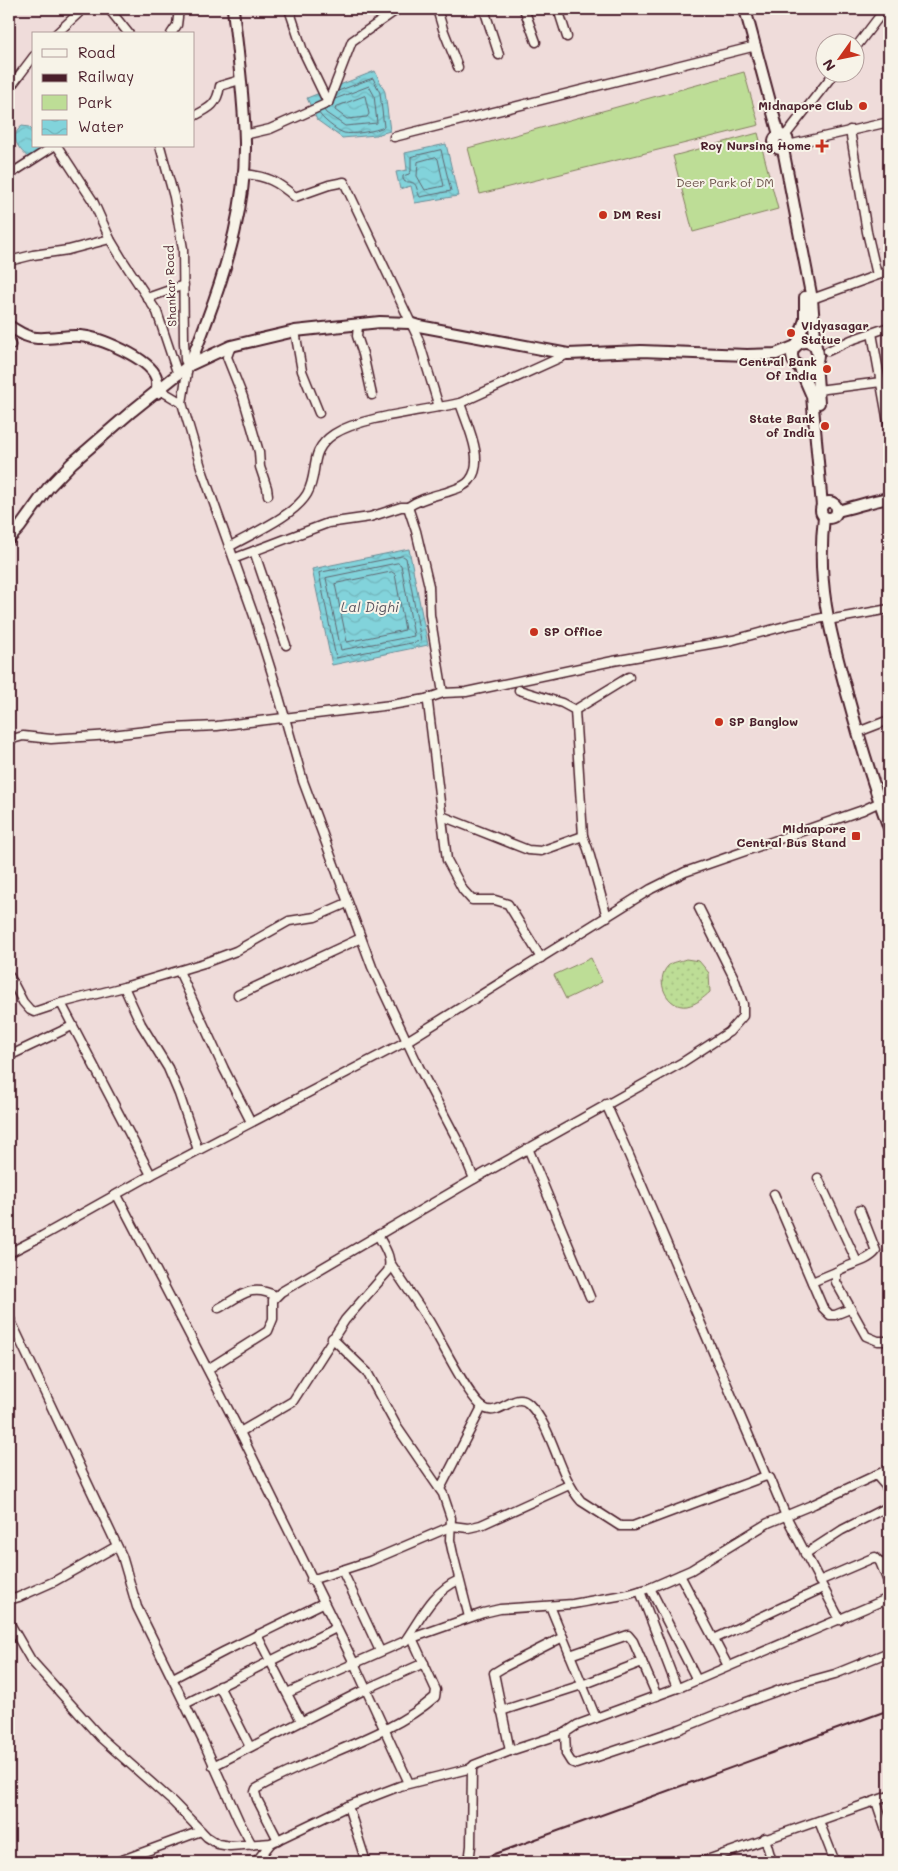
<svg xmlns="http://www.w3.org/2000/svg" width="898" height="1871" font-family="Mali,sans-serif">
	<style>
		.grass { fill: url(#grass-dots); stroke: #847e60 }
		.park { fill: #bddd96; stroke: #847e60 }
		.water { fill: url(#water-waves); stroke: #6c8b95 }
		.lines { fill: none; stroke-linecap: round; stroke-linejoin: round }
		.shore { stroke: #606771; stroke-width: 1 }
		.minor-casing { stroke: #4a1f2b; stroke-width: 11 }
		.major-casing { stroke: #4a1f2b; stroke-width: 14 }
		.minor { stroke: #f7f3e8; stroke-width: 8 }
		.major { stroke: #f7f3e8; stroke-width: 10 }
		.rail { stroke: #4a1f2b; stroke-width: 2 }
		.poi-dot { fill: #c8321e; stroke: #f7f3e8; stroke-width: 2 }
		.labels { text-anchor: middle; stroke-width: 4; stroke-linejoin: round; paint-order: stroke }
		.poi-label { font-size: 12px; font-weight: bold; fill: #4a1f2b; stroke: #f7f3e8; text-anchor: end }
		.park-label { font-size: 12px; fill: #674e46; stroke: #f7f3e8 }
		.street-label { font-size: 12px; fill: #4a1f2b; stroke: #f7f3e8 }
		.water-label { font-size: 14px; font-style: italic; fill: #5b5560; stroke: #f7f3e8 }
	</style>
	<defs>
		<pattern id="grass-dots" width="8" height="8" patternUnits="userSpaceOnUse" patternTransform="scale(1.25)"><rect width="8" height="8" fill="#bddd96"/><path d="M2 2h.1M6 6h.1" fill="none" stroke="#a4bd81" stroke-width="1.8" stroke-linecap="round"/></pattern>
		<pattern id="water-waves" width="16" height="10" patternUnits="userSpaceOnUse" patternTransform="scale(1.25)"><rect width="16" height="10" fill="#82d3db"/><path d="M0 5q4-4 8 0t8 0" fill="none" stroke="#72b5bc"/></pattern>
	</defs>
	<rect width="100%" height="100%" fill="#efdcda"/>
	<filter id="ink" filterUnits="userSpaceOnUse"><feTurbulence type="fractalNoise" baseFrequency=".02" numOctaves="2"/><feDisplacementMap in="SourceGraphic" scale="10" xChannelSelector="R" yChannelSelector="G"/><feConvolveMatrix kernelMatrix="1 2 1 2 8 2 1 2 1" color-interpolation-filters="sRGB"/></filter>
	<g filter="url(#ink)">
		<!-- grass -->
		<path class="grass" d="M686,959L699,961L709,973L710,992C703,998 697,1004 687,1006C667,1009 654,980 668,966C672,962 681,961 686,959Z"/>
		<!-- park -->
		<g class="park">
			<path d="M744,72L759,125L480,194L468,148Z"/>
			<path d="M758,133L778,209L693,232L673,156Z"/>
			<path d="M591,958L602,982L566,999L554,975Z"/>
		</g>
		<!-- water -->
		<g class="water">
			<path d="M375,71L385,92L390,131L376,135L342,138L317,120L307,98Z"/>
			<path d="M22,126L29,127L34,132V146H46L50,151L33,162C22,152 6,138 22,126Z"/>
			<path d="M446,144L458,196L415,203L411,186L400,189L396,172L407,170L405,153Z"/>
			<path d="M409,549L428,645L332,665L312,569Z"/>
		</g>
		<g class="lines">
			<!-- shore -->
			<g class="shore">
				<path d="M365,96L369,114L367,117L347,119L335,110L336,107Z"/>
				<path d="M324,110L326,113L345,126L377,123L374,95L369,86L335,99"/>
				<path d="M319,113C321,118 337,131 344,133C352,135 376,131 384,127L380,93L373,78L338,91"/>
				<path d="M441,150L451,191L420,197C415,188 419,181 405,182L403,179V176L409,174L411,171V157Z"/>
				<path d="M436,157L438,159L444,186L425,190L417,176L418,162Z"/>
				<path d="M403,556L406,558L421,641L336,658L319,573Z"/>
				<path d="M398,563L401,565L414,636L341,650L326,578Z"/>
				<path d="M392,572L395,574L405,630L347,642L335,584Z"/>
			</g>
			<!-- minor casing -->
			<g class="minor-casing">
				<g id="minor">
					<path d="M109,9L129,34"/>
					<path d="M289,9L303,51L328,103"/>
					<path d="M437,9L443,29L458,67"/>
					<path d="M484,9L499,55"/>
					<path d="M524,9L536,42"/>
					<path d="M558,9L567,37"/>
					<path d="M56,34L83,9"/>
					<path d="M171,34L177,25L179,9"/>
					<path d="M856,47L885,9"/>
					<path d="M9,89L34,56"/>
					<path d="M194,116C210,108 217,105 220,86L240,80"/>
					<path d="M850,130L867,232L877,275"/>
					<path d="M244,135L270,129L328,103L352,41L398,9"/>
					<path d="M785,136L835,72"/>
					<path d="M394,137L756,46"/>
					<path d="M788,145L889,122"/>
					<path d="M57,146L93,201L110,239L122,259L157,312L178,375"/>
					<path d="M160,146L174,197L183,249L184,342L185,360L188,366L182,403L201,467L254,616L275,683L303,781L372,967L419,1067L461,1147L474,1179"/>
					<path d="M9,169L12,173L54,146"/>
					<path d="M242,174C266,175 278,182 295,197L329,185L344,182L418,338L439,407"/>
					<path d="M9,261L33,255L68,250L110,239"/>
					<path d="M147,298L184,285"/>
					<path d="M812,299L889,271"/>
					<path d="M358,326L357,336L363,354L372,395"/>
					<path d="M295,331L302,371L319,413"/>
					<path d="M872,333L889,428"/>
					<path d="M9,346L11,345"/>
					<path d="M231,346L227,357L243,397L259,452L260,467L267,488L268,495"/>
					<path d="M828,351L851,340L889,327"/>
					<path d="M160,390L182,403"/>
					<path d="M818,390L881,382"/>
					<path d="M408,507C419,499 433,496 447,492C455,489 465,487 470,480C486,460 466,423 460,403L568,354"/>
					<path d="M229,547C251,534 294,516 307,494C320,471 307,452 334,434C362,416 425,411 460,403"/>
					<path d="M254,551L286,645"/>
					<path d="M238,557L328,523L370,517L401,507H408L416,531L429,586L430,615L443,693"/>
					<path d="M828,620L889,609"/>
					<path d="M519,690L562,703L575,710L583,836"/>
					<path d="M426,699L428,703L447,860L463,890L472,900H495L508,904L541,958"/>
					<path d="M575,710L629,677"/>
					<path d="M858,732L889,720"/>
					<path d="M9,740L23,736L51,739L111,735L173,728L217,726L391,705L426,699L443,693L466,692L613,661L733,640L789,625L827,617"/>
					<path d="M442,816L528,850L541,851L583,836L588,849L607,917"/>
					<path d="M179,971L224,1069L251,1122"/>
					<path d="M9,975L23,1002L30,1010L34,1012L61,1003L124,987L204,963L236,951L289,921L315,917L347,903"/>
					<path d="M124,987L141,1024L168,1068L179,1094L198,1150"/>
					<path d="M238,995L361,938"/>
					<path d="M61,1003L151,1175"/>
					<path d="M9,1056L72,1026"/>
					<path d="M606,1104L628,1153L766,1476"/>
					<path d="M528,1148L590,1297"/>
					<path d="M818,1178L857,1262"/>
					<path d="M774,1194L823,1308L830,1315H835L850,1309"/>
					<path d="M117,1195L240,1432L354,1663L409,1783"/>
					<path d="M860,1210L876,1251C868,1262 848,1264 836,1272V1282L866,1336L878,1341H889"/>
					<path d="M9,1253L42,1236L151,1175L407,1041L651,889L685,872L863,810L880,802"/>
					<path d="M391,1264C403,1283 417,1302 429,1321C440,1339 469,1399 484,1408C499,1418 515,1390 529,1404C554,1429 557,1473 581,1501L620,1526H633L758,1479L766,1476L770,1478L786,1516L840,1620"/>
					<path d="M812,1282L836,1272"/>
					<path d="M219,1308C241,1296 251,1283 276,1296"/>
					<path d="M9,1317L122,1556L137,1607L203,1741L239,1821L252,1845"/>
					<path d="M332,1338L367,1372L397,1427L443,1494L451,1518L450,1540L453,1554L469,1617"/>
					<path d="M208,1369L268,1331L273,1319V1300L281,1292L474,1179L683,1062L729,1032L743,1016V1004L734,978L699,908"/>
					<path d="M240,1432L293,1401L345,1320L388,1271C393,1258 384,1247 378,1235"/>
					<path d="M876,1475L889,1490"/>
					<path d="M440,1489L482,1407"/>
					<path d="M805,1554L842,1530L889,1506"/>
					<path d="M342,1570L380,1651"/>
					<path d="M680,1575L728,1666"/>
					<path d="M311,1580L370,1561L452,1526L468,1528L481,1525L569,1485"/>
					<path d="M819,1581L875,1557L880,1562L889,1584"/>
					<path d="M650,1588L697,1680"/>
					<path d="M640,1591L677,1688"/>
					<path d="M9,1600L19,1597L55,1581L117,1546"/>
					<path d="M550,1606L596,1718"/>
					<path d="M9,1622L31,1660L101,1738L173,1802L207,1837L218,1844L230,1846L271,1843L348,1806L400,1786L472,1768"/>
					<path d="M257,1635L301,1721"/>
					<path d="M714,1639L823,1588"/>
					<path d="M405,1641C421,1618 433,1591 459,1580"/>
					<path d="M570,1655L628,1635L633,1641L657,1696"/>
					<path d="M173,1678L225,1651L323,1603"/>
					<path d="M219,1686L250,1747"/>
					<path d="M287,1693L412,1638L483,1613L500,1609L573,1604L629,1594L650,1588L691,1570L768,1523L814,1504L889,1469"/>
					<path d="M185,1704L336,1628"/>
					<path d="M501,1711L582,1685L642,1662"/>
					<path d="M565,1733L566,1754L571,1762L576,1764L680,1729L744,1703L791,1686L835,1674L889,1652"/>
					<path d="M510,1751L494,1673L504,1667L563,1637"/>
					<path d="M213,1766L366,1689L424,1663"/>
					<path d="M876,1801L889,1840"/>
					<path d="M348,1806L366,1862"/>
					<path d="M819,1821L835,1862"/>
					<path d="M765,1838L772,1862"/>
					<path d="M278,1840L257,1799L255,1792L256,1789C311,1756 387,1739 435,1697L436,1690L412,1638"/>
					<path d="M117,1862L201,1831"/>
					<path d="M256,1862L271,1843"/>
					<path d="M469,1862L471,1846L472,1767L474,1765L510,1751L565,1733L577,1725L683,1686L889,1598"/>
					<path d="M695,1862L707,1860L889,1796"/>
				</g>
			</g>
			<!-- major casing -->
			<g class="major-casing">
				<g id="major">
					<path d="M745,9L779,135"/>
					<circle cx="781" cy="142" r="7"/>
					<path d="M783,149L812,299L816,350"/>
					<path d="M9,326C18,331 26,338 37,338C51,339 66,335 80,336C99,337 149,358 156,377C158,382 157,388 157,393"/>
					<circle cx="805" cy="355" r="13"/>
					<path d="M797,345L805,319V297"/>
					<path d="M816,362L819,403"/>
					<path d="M188,366C196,351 201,336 207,320C228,264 246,203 245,142C244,97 238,53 233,9"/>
					<path d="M799,366L812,396L822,506"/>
					<circle cx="829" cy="510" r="8"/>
					<path d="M837,511C855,507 871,501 889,498"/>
					<path d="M824,517C816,584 830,632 848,697C860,741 873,785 889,828"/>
					<path d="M9,539L20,527L48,488L72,463L132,411L188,366L231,346L295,331L380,322L409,323L419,326L568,354L641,351L747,355L776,354L796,346"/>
				</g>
			</g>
			<!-- minor -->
			<use href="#minor" class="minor"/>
			<!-- major -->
			<use href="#major" class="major"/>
			<!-- rail -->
			<path class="rail" d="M473,1862L889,1710"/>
		</g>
	</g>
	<!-- markers -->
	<g class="poi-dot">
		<circle cx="863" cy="106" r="5"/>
		<path d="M819.5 138.5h5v5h5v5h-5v5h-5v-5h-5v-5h5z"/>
		<circle cx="603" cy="215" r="5"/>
		<circle cx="791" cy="333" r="5"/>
		<circle cx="827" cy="369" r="5"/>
		<circle cx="825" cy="426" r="5"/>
		<circle cx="534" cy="632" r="5"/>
		<circle cx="719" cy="722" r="5"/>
		<rect x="851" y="831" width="10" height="10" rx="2.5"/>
	</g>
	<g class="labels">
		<!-- poi labels -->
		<g class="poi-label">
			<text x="853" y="110">Midnapore Club</text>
			<text x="811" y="150">Roy Nursing Home</text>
			<text x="613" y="219" text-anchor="start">DM Resi</text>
			<text x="801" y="330" text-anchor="start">Vidyasagar<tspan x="801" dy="14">Statue</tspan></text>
			<text x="817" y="366">Central Bank<tspan x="817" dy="14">Of India</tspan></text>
			<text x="815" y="423">State Bank<tspan x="815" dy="14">of India</tspan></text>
			<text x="544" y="636" text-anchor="start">SP Office</text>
			<text x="729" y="726" text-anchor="start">SP Banglow</text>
			<text x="846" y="833">Midnapore<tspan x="846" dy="14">Central Bus Stand</tspan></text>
		</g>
		<!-- park labels -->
		<g class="park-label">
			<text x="725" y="187">Deer Park of DM</text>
		</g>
		<!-- street labels -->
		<g class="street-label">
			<text transform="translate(171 286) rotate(-92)" y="4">Shankar Road</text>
		</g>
		<!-- water labels -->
		<g class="water-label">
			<text x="370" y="612">Lal Dighi</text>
		</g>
	</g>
	<!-- margin -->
	<rect width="898" height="1871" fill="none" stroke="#f7f3e8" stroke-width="30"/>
	<rect x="15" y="15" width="868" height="1841" fill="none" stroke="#4a1f2b" stroke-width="2" filter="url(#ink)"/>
	<!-- legend -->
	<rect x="32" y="32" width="162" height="115" fill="#f7f3e8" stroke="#b29e9c"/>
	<rect x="42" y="49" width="25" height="8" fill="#f7f3e8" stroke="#b29e9c"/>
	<text x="78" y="58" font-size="15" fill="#4a1f2b">Road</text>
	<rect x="42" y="74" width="25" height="8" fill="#4a1f2b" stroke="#b29e9c"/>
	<text x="78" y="82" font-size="15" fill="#4a1f2b">Railway</text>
	<rect x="42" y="95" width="25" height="15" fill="#bddd96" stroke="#b29e9c"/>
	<text x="78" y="108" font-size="15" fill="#4a1f2b">Park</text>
	<rect x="42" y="120" width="25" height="15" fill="url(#water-waves)" stroke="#b29e9c"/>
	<text x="78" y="132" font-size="15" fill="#4a1f2b">Water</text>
	<!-- north arrow -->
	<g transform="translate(840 58) rotate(237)"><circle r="24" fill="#f7f3e8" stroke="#b29e9c"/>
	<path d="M0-4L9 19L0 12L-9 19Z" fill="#c8321e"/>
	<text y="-8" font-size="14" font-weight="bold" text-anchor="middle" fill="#4a1f2b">N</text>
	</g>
</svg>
